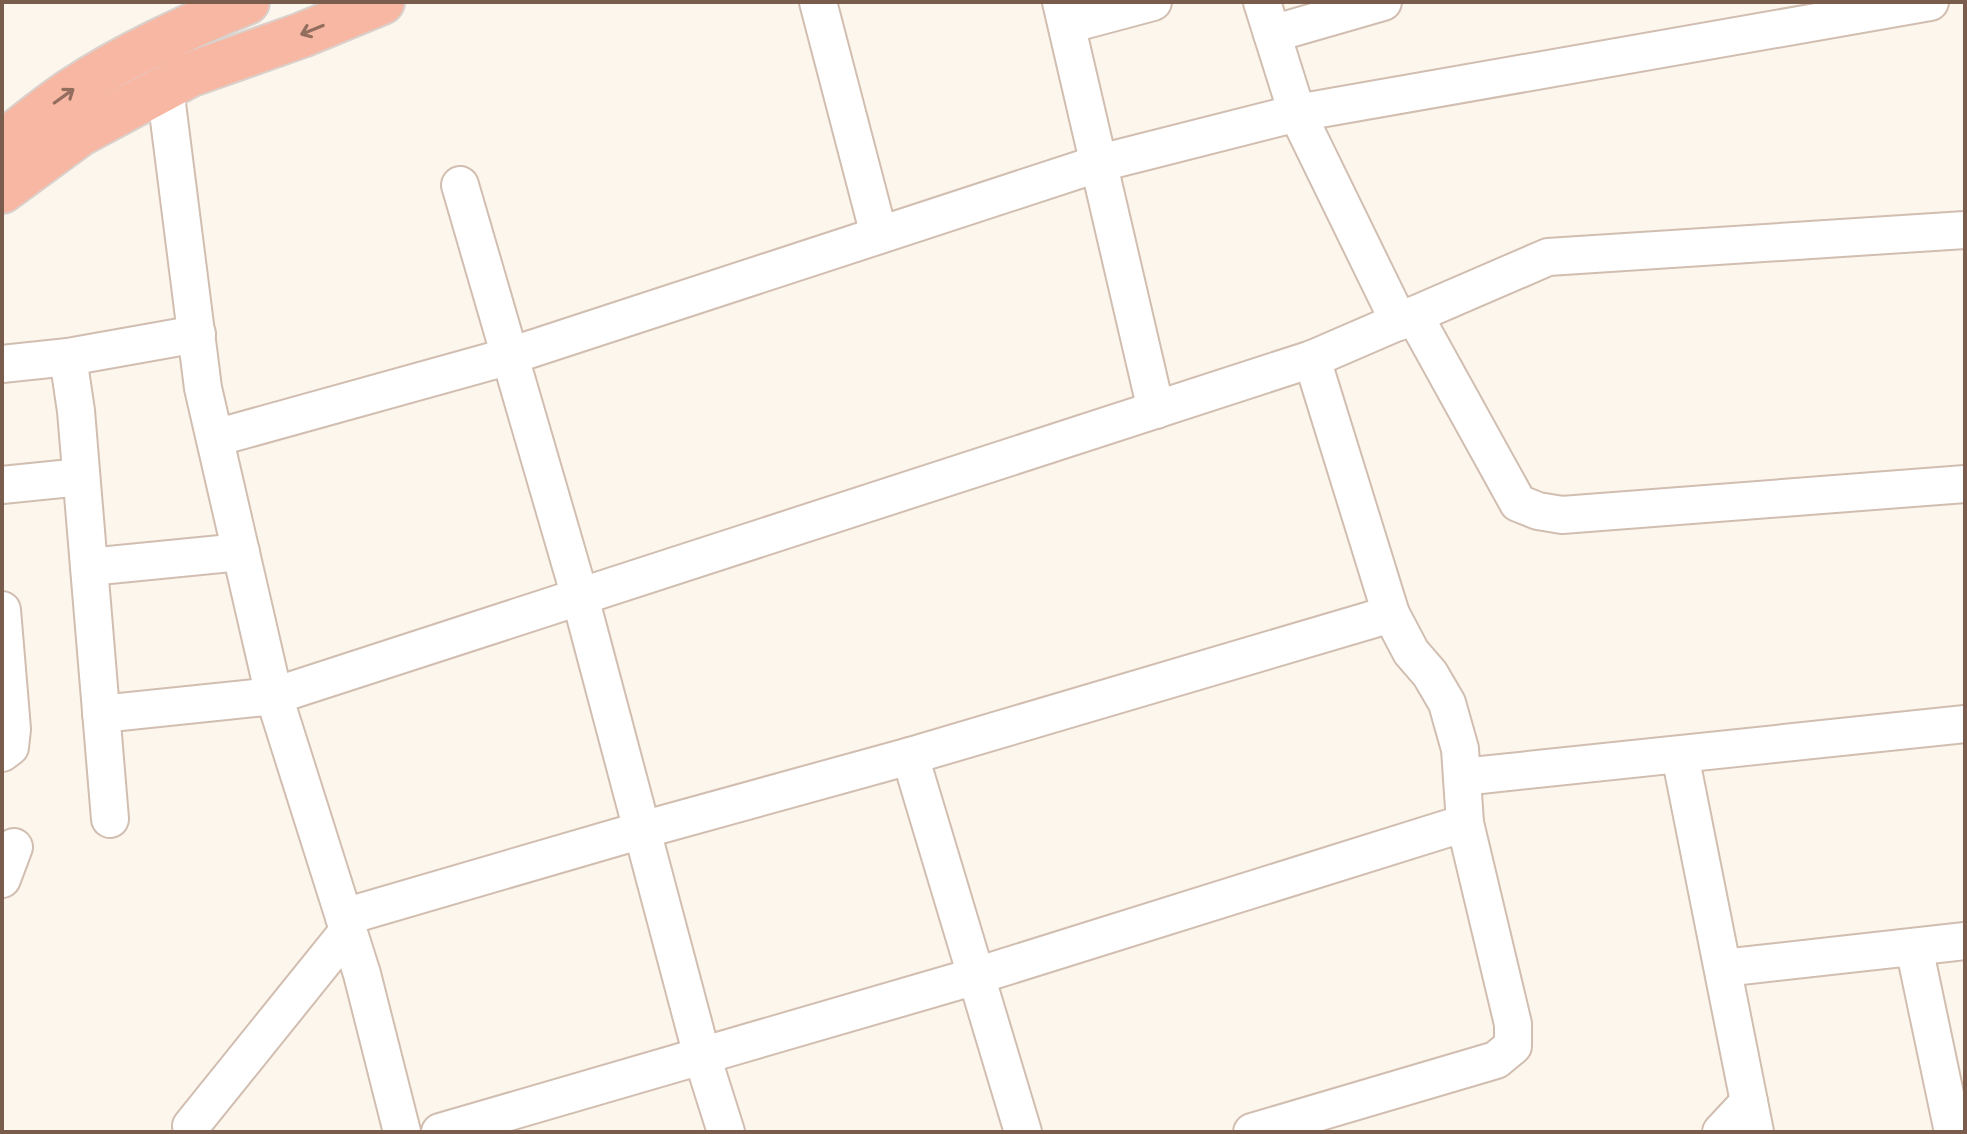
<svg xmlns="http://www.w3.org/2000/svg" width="1967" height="1134" font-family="Overpass,sans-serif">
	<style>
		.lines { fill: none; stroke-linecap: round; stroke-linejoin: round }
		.minor-casing { stroke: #d1beb0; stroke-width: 40 }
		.highway-casing { stroke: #dad1cd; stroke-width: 48 }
		.minor { stroke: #fff; stroke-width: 36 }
		.highway { stroke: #f7b7a3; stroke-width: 44 }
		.oneway { stroke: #936e5e }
	</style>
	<rect width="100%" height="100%" fill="#fdf6ec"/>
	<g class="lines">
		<!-- minor casing -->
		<g class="minor-casing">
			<g id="minor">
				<path d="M818,2L879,235"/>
				<path d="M1061,2L1156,410"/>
				<path d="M1262,2L1297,113L1399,322"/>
				<path d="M1067,25L1153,2"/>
				<path d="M1272,34L1383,2"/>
				<path d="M165,88L203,388L274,696L362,974L402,1132"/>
				<path d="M460,185L580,597L702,1056L726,1132"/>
				<path d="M1414,315L1518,503L1538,511L1562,515L1965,484"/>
				<path d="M68,357L76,411L110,819"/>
				<path d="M2,364L68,357L197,334"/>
				<path d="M215,438L510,356L1100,163L1297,113L1930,2"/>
				<path d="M2,485L81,477"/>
				<path d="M89,567L241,552"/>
				<path d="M2,610L12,729L10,747L2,753"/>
				<path d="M101,714L274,696L1312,359L1548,257L1965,230"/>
				<path d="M1680,755L1755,1132"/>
				<path d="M910,756L1023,1132"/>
				<path d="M1462,777L1965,724"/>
				<path d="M2,879L14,847"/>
				<path d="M344,917L642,830L910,756L1391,614"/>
				<path d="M1914,947L1953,1132"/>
				<path d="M1723,968L1965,941"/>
				<path d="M191,1126L348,931"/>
				<path d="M440,1132L976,976L1465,823"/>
				<path d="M1252,1132L1496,1060L1513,1046V1024L1465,823L1460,749L1447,703L1430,674L1411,652L1391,614L1312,359"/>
				<path d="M1721,1132L1749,1102"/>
			</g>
		</g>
		<!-- highway casing -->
		<g class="highway-casing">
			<g id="highway">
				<path d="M2,143C25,126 47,107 71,91C125,55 187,27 247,2"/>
				<path d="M2,191L81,133L189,75L302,35L382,2"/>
			</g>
		</g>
		<!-- minor -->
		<use href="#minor" class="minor"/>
		<!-- highway -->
		<use href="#highway" class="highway"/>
	</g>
	<!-- one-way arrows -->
	<defs><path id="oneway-shaft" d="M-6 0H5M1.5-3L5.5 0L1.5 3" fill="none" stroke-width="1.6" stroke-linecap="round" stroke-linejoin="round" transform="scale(2)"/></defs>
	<g class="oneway">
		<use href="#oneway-shaft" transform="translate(312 30) rotate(158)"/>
		<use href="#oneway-shaft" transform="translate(64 96) rotate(-36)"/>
	</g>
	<!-- border -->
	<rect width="1967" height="1134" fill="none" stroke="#7a5c4d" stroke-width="8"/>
</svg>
